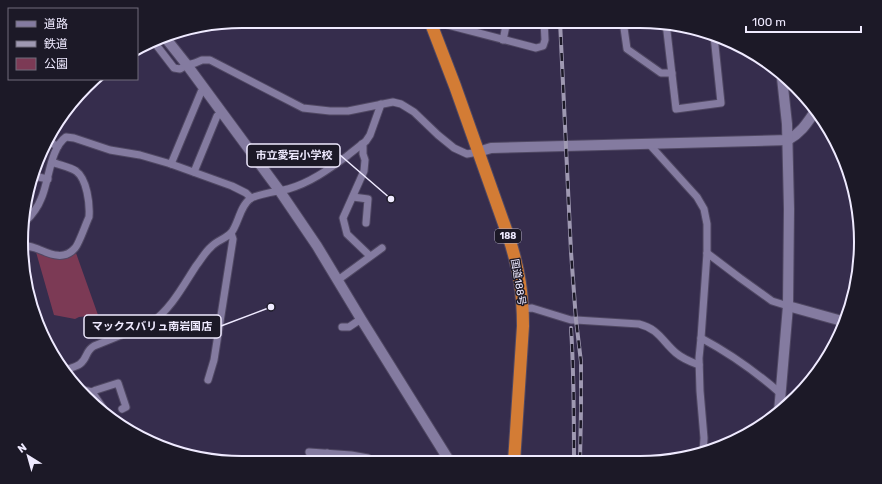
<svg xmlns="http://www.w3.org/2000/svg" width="882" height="484" font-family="Rubik,'Noto Sans JP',sans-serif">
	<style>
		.green { fill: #7c3a55 }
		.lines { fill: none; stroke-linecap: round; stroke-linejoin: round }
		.street-casing { stroke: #504863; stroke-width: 9 }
		.secondary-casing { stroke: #504863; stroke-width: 12 }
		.highway-casing { stroke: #504863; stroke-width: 14 }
		.street { stroke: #847ba0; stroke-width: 7 }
		.secondary { stroke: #847ba0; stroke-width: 10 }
		.highway { stroke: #d37c35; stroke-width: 12 }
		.rail-casing { stroke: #9f99b2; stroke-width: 4 }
		.rail { stroke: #1c1927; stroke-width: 2.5; stroke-dasharray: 8; stroke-linecap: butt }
		.labels { text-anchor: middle; stroke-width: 3; stroke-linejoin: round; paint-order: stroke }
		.shield { fill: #1c1927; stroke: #b0abbe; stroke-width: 1 }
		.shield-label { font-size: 9px; font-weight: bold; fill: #efeaff }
		.street-label { font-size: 10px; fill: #efeaff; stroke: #1c1927 }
		.rim { fill: none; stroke: #efeaff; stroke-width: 2 }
		.leader { fill: none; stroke: #efeaff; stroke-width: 1.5 }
		.callout-dot { fill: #efeaff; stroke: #1c1927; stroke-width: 1.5 }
		.callout { fill: #1c1927; stroke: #efeaff; stroke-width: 1.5 }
		.callout-label { font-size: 11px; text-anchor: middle; font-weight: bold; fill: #efeaff }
	</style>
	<rect width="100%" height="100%" fill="#362d4d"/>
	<!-- green -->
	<path class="green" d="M36,252L67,258L76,253L98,315L79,317L75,319L54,315Z"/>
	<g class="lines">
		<!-- street casing -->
		<g class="street-casing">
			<g id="street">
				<path d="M623,21L627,49L661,73H672"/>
				<path d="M666,23L676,109L721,103L714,36"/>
				<path d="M431,24L440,23L536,48L543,46L545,40L544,21"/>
				<path d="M503,40L507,21"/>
				<path d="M154,42L174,68L180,69L187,65L195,63L202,60H210L303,108L330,111H348L393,102L401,104L414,112L438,135L454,148L467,154L478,152"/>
				<path d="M48,142L58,146"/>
				<path d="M362,144L363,146V154L365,160L364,171L343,218L347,234L370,256"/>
				<path d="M649,144L697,197L704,209L707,224V253L701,338L699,358L700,391L704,438L703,453"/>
				<path d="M171,164L201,92L204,88"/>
				<path d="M194,172L217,116L222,113"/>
				<path d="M33,176L48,179"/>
				<path d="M353,197L368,199L366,223"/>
				<path d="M25,222C31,216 38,207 41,199C49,182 50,148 66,137L74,138L110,150L140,155L171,164L232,186L246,193L251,198"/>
				<path d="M23,245C28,246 33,247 38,249C50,254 64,261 75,248C79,244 86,223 89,217C90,204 87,179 76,171C70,167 59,165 52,162"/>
				<path d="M707,253L740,278L772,301L788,306"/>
				<path d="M338,280L382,248"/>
				<path d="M523,309L532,308L571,320H576L639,324C659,329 662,341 676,353C683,359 691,362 699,365"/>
				<path d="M342,327H349L361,319"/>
				<path d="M701,338C729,353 756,372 780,393"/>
				<path d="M65,370C70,368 76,367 80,364C88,358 85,351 94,346L151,323C171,309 183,286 196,266C201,260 205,252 211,247C216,241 225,239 231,233C238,225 240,206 250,199C256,194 280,191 288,189C310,183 329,169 347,156C353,151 360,146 366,141L370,135L380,107L381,104"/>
				<path d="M208,380L214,360L233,239L231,233"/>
				<path d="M78,390L79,389L92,392"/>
				<path d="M105,411L92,392L96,390L118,383L126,407L122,409"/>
				<path d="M309,452L351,455L368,458"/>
				<path d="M325,462L327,453"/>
			</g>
		</g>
		<!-- secondary casing -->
		<g class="secondary-casing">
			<g id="secondary">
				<path d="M164,36L187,65L279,190L317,246L361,319L450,462"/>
				<path d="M478,152L491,148L788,140C802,132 807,123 816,110"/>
				<path d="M788,306L842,321"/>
				<path d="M779,412L788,306L789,209L787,124L782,78"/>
			</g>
		</g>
		<!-- highway casing -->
		<g class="highway-casing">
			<path id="highway" d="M430,21L455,86L509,238C519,269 523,294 523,326L514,462"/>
		</g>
		<!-- street -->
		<use href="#street" class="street"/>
		<!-- secondary -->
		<use href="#secondary" class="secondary"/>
		<!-- highway -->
		<use href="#highway" class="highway"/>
		<!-- rail casing -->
		<g class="rail-casing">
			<g id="rail">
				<path d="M560,21L571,252L576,320L581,362V410L580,461"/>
				<path d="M571,328C574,372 574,417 574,461"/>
			</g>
		</g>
		<!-- rail -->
		<use href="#rail" class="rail"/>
	</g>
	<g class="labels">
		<!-- shield labels -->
		<rect class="shield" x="495" y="229" width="26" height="14" rx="3"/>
		<g class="shield-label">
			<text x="508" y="239">188</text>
		</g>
		<!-- street labels -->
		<g class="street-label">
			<text transform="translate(519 282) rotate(81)" y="4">国道188号</text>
		</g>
	</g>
	<!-- crop -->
	<path d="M0 0H882V484H0ZM242 28H640A214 214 0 0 1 854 242V242A214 214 0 0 1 640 456H242A214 214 0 0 1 28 242V242A214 214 0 0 1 242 28Z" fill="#1c1927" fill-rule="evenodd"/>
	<path class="rim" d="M242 28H640A214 214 0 0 1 854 242V242A214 214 0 0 1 640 456H242A214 214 0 0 1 28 242V242A214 214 0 0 1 242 28Z"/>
	<!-- callouts -->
	<path class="leader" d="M391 199L340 155M271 307L221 326"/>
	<g class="callout-dot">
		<circle cx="391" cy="199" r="4"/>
		<circle cx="271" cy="307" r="4"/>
	</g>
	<g class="callout">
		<rect x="247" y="144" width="93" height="23" rx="4"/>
		<rect x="84" y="315" width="137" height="23" rx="4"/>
	</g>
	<g class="callout-label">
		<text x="294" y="159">市立愛宕小学校</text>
		<text x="152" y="330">マックスバリュ南岩国店</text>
	</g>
	<!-- legend -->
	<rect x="8" y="8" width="130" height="72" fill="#1c1927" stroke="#706d7d"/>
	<rect x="16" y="21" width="20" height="6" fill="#847ba0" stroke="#706d7d"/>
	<text x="44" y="28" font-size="12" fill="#efeaff">道路</text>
	<rect x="16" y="41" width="20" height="6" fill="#9f99b2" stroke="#706d7d"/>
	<text x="44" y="48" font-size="12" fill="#efeaff">鉄道</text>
	<rect x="16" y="58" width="20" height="12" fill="#7c3a55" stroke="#706d7d"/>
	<text x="44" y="68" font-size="12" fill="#efeaff">公園</text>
	<!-- north arrow -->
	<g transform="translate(28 456) rotate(323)" stroke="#1c1927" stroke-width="3" paint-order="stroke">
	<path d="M0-3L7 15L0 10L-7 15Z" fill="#efeaff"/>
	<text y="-6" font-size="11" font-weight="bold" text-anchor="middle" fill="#efeaff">N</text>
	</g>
	<!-- scale -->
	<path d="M746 26v6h115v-6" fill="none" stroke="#efeaff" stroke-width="2"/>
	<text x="752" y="26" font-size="12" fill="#efeaff" stroke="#1c1927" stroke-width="3" paint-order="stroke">100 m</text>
</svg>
